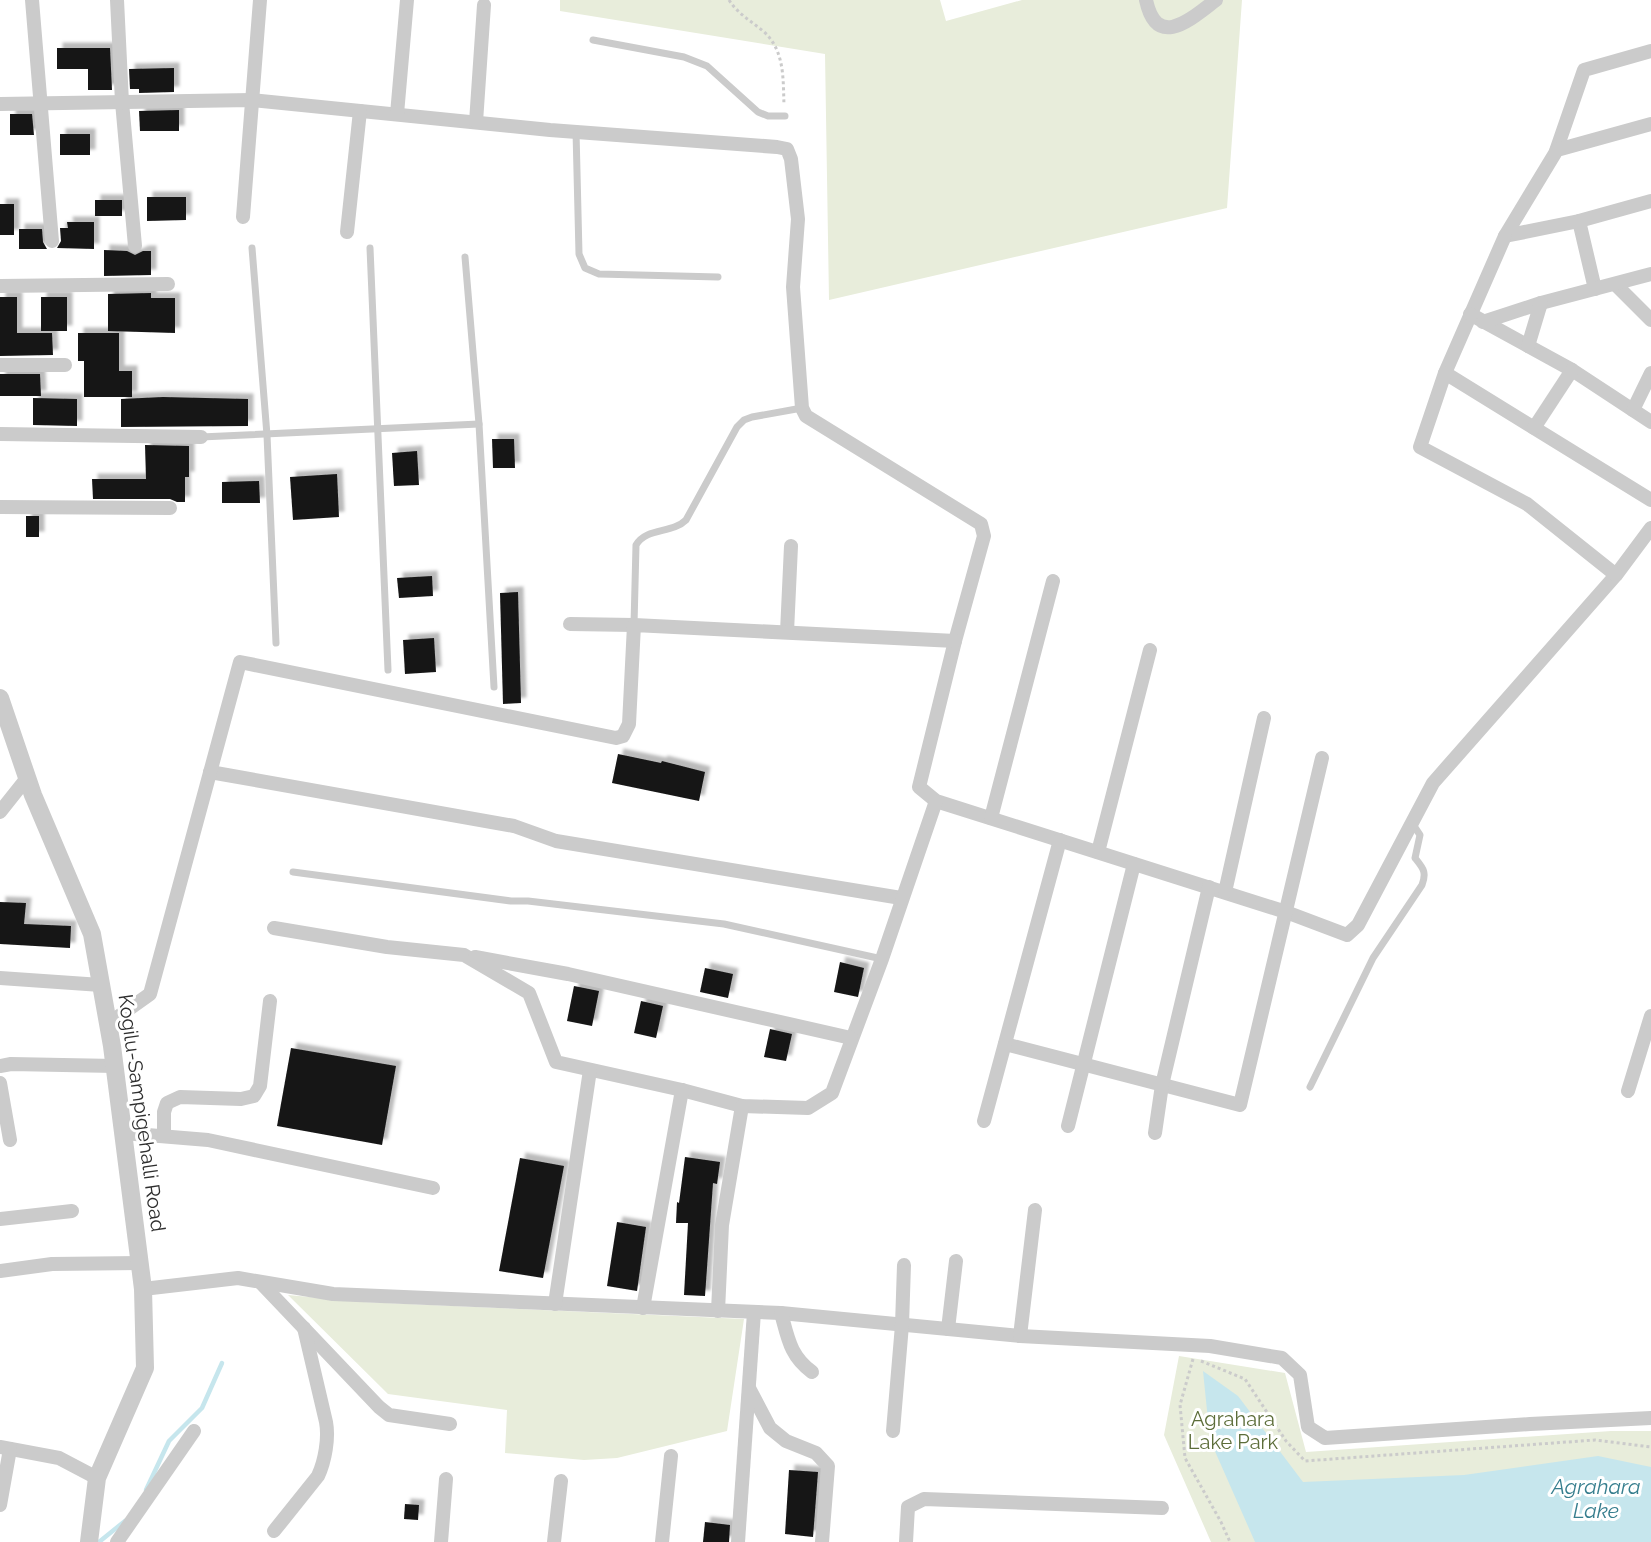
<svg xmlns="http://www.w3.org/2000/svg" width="1651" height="1542" font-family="Raleway,sans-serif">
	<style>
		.green { fill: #e8eddb }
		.water { fill: #c6e6ed }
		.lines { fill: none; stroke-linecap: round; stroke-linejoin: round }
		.stream { stroke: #c6e6ed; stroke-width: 4.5 }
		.building { fill: #151515; filter: url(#shadow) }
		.path { stroke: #cbcbcb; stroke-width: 3; stroke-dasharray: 3 3; stroke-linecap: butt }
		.service { stroke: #cbcbcb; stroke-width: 7 }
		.minor { stroke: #cbcbcb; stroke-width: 14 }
		.tertiary { stroke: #cbcbcb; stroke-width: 18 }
		.labels { text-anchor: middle; stroke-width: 6; stroke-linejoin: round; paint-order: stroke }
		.street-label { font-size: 20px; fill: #2e2e2e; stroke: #fff }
		.park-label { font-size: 20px; fill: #5c6d39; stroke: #fff }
		.water-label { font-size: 21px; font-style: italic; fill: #367e8e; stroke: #fff }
	</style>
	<defs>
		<filter id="shadow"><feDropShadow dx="5.5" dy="-5.5" stdDeviation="1.5" flood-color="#0004"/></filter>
	</defs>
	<rect width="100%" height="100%" fill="#fff"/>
	<!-- green -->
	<g class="green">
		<path d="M560,0H940L946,21L1022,0H1242L1227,208L829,300L825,54L560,11Z"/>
		<path d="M288,1295L363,1302L744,1319L727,1431L617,1458L584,1460L505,1453L507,1410L388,1394Z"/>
		<path d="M1179,1356L1285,1373L1306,1452L1611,1431H1651V1542H1211L1164,1435Z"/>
	</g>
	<!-- water -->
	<path class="water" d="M1203,1371L1238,1396L1303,1482L1464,1475L1598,1456L1651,1467V1542H1255L1210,1440Z"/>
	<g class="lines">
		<!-- stream -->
		<g class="stream">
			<path d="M146,1490L169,1441L202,1408L222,1363"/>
			<path d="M99,1542L125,1521"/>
		</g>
	</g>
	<!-- building -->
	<g class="building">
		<path d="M57,48H110L112,90H88V69H57Z"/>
		<path d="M174,68V92L139,93V89H130L129,69Z"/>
		<path d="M179,110V131H140L139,111Z"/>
		<path d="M10,114H32L34,135H10Z"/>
		<rect x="60" y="134" width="30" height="21"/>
		<path d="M147,197H186V220L147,221Z"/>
		<rect x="95" y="200" width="27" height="16"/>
		<rect x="0" y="204" width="14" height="31"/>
		<path d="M67,222H94V249L57,248L61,241L60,228H68Z"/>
		<path d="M19,229H42L43,242L47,249H19Z"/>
		<path d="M104,250L127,251L135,255L143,251H151V275L104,276Z"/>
		<path d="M151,293V298H175V333L108,331V294Z"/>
		<path d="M0,297H17V333H52L53,355L0,356Z"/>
		<rect x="41" y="297" width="26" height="34"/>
		<path d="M78,333H119V371H132V397H84V361H78Z"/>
		<path d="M0,374H40L41,396H0Z"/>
		<path d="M163,397L248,399V426L121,427V399Z"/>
		<path d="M33,398L77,399V426L33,425Z"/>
		<path d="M492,439H514L515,468H493Z"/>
		<path d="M145,445L189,446V477H185V502H177L170,499H93L92,479H146Z"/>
		<path d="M417,451L419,485L394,486L392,453Z"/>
		<path d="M337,474L339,517L293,520L290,477Z"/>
		<path d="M259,481L260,503H222V482Z"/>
		<rect x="26" y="516" width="13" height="21"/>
		<path d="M432,576L433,596L399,598L397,578Z"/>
		<path d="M518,592L521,703L503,704L500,593Z"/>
		<path d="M434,638L436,672L405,674L403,640Z"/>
		<path d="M618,754L661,763L662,761L705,772L699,801L612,783Z"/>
		<path d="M0,902L26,903L24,924L71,926L70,948L0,944Z"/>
		<path d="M840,962L864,968L858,997L834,992Z"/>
		<path d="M705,968L733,974L728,998L700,992Z"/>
		<path d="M574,986L599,991L592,1026L567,1021Z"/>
		<path d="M641,1001L663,1006L656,1038L634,1033Z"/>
		<path d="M770,1029L792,1034L786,1061L764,1057Z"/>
		<path d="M291,1048L396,1066L382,1145L277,1126Z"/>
		<path d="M685,1157L720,1162L717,1184L713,1183L705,1296L684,1295L688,1223H676L677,1202L679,1203Z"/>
		<path d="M520,1158L564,1166L543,1278L499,1271Z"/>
		<path d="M617,1222L646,1227L637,1291L607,1286Z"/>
		<path d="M789,1470L818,1472L813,1537L785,1534Z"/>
		<path d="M405,1504L419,1505L418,1520L404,1519Z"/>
		<path d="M705,1522L730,1525L729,1542H703Z"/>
	</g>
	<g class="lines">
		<!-- path -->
		<g class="path">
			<path d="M729,0C737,13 751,21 763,31C785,50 783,79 784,105"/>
			<path d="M1193,1359L1180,1405L1185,1458L1221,1522L1230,1542"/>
			<path d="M1201,1361L1245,1379L1286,1441L1305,1461L1595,1440L1651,1447"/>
		</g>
		<!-- service -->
		<g class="service">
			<path d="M593,40L684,57L707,66L758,112L768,116H785"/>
			<path d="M576,131L579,254L585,268L599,274L718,277"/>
			<path d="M252,248L267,435L276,643"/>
			<path d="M370,248L388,670"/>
			<path d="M465,257L479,424L494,687"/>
			<path d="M201,437L479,424"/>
			<path d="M634,625L636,545C647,527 672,534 686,520L737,427L744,420L752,417L802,408"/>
			<path d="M293,872L511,901H528L724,924L882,959"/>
			<path d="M1310,1087L1373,958L1422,885C1427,872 1423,868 1415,858L1420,835L1412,823"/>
		</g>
		<!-- minor -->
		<g class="minor">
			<path d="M32,0L52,241"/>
			<path d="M117,0L122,102L135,246"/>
			<path d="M1146,0C1157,51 1192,18 1216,0"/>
			<path d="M0,104L252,100L550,130L777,147L787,149L791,159L798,219L793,287L802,408L806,416L981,524L984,536L955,641L919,787L936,801L1286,912L1347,935L1358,925L1433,783L1616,575L1651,528"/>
			<path d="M397,114L407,0"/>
			<path d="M476,122L484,5"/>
			<path d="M1556,151L1584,70L1651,51"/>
			<path d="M243,217L260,0"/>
			<path d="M1579,221L1505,236L1557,150L1651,124"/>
			<path d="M347,232L360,111"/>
			<path d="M1505,236L1445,373L1651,500"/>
			<path d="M1615,284L1651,320"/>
			<path d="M0,286L168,284"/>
			<path d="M1595,289L1579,221L1651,201"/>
			<path d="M1470,314L1572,370L1651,422"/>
			<path d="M1483,322L1541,303L1651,274"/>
			<path d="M1528,346L1541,303"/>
			<path d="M0,365H65"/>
			<path d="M1445,373L1420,447L1527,504L1616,575"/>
			<path d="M1633,410L1651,373"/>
			<path d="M1534,428L1572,370"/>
			<path d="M0,434L201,437"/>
			<path d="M0,507L170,508"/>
			<path d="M570,624L634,625"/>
			<path d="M787,632L791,546"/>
			<path d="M210,772L514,826L556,841L901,898"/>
			<path d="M0,812L27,778"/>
			<path d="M991,818L1053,581"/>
			<path d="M1098,852L1150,650"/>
			<path d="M1225,892L1264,718"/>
			<path d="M274,928L387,947L464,955L529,993L556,1062L682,1090L742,1106L808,1108L832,1093L882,959L936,801"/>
			<path d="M475,957L568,974L851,1038"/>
			<path d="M0,978L101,985"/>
			<path d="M108,1024L150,994L240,662L616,738L623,736L629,724L634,625L955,641"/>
			<path d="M1005,1044L1240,1105L1322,758"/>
			<path d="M0,1066L11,1064L115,1066"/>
			<path d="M0,1083L10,1140"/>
			<path d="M1628,1091L1651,1016"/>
			<path d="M984,1121L1060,840"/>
			<path d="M1068,1126L1134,864"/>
			<path d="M123,1133L208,1140L433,1188"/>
			<path d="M1155,1133L1162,1085L1209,887"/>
			<path d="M164,1136V1112L167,1103L180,1097L241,1099L254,1096L260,1086L270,1001"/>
			<path d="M0,1219L72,1211"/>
			<path d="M0,1271L52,1264L140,1263"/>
			<path d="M260,1282L379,1407L389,1415L450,1424"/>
			<path d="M143,1289L238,1278L333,1294L781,1313L1020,1336L1210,1346L1282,1358L1300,1375L1308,1427L1325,1438L1530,1424L1651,1418"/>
			<path d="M555,1304L590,1070"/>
			<path d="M643,1308L682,1090"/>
			<path d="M718,1311L722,1225L742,1106"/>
			<path d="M781,1313C788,1338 790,1356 812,1372"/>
			<path d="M948,1329L956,1261"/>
			<path d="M1020,1336L1035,1210"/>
			<path d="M749,1388L770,1428L786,1441L816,1453L828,1466L822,1542"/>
			<path d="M893,1431L902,1325L904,1265"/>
			<path d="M0,1447L59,1458L97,1478"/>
			<path d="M0,1505L10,1449"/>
			<path d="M274,1531L318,1476C325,1461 329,1438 326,1422L304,1328"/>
			<path d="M117,1542L194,1431"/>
			<path d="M441,1542L446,1479"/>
			<path d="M554,1542L561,1481"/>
			<path d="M662,1542L671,1456"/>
			<path d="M738,1542L754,1312"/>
			<path d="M906,1542L908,1507L924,1499L1162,1508"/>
		</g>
		<!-- tertiary -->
		<path class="tertiary" d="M0,698L33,795L92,934L112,1046L143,1289L145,1368L97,1478L89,1542"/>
	</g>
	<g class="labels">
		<!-- street labels -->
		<g class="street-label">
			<text transform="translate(142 1113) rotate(82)" y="7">Kogilu-Sampigehalli Road</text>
		</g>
		<!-- park labels -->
		<g class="park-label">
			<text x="1233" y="1426">Agrahara<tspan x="1233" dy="23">Lake Park</tspan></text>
		</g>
		<!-- water labels -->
		<g class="water-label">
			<text x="1596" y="1494">Agrahara<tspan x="1596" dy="24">Lake</tspan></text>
		</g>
	</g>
</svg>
